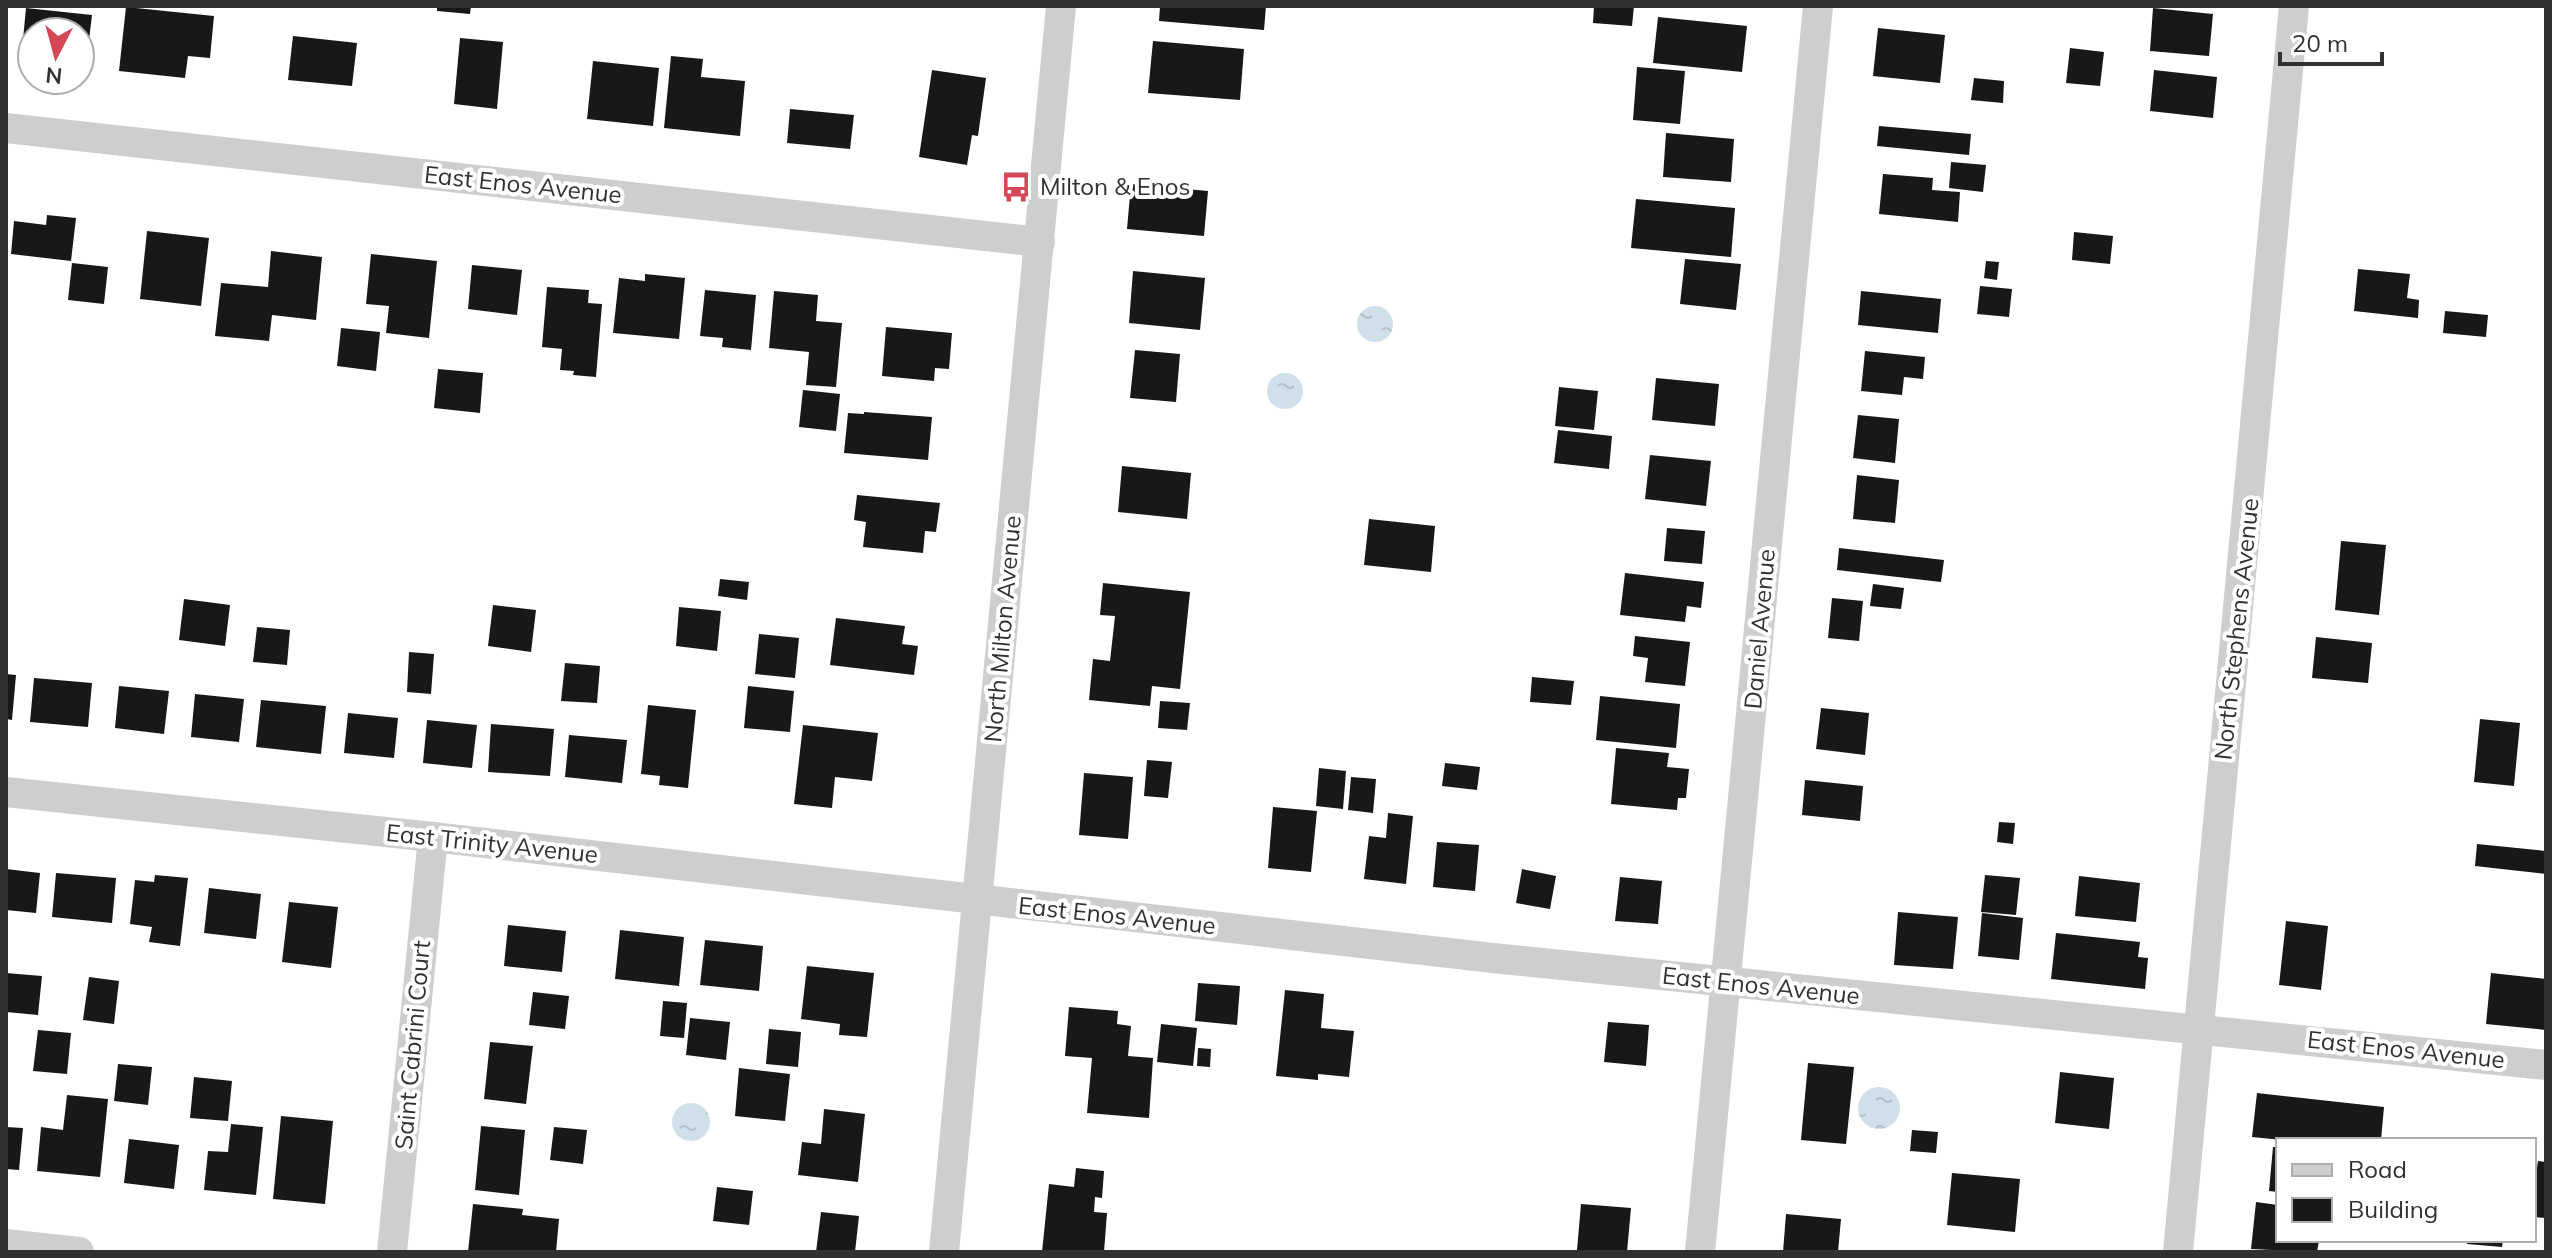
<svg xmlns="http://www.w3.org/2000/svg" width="2552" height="1258" font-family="Mulish,sans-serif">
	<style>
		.water { fill: url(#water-ripples) }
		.building { fill: #181818 }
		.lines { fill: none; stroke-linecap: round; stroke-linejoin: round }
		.street { stroke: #cecece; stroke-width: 30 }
		.labels { text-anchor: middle; stroke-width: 8; stroke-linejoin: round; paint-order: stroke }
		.street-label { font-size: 24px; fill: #313131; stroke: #fff }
		.poi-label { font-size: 24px; fill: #313131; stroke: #fff; text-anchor: start }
	</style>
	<defs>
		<pattern id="water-ripples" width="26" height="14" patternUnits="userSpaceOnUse" patternTransform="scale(2)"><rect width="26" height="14" fill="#cfe0ea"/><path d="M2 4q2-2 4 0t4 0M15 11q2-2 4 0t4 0" fill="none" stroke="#b2c1c9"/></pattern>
	</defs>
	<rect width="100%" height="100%" fill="#fff"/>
	<!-- water -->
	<g class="water">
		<circle cx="1375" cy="324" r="18"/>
		<circle cx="1285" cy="391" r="18"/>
		<circle cx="1879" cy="1108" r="21"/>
		<circle cx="691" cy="1122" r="19"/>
	</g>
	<!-- building -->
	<g class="building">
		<path d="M437,6H471L470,14L437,11Z"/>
		<path d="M1160,6H1266L1264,30L1159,21Z"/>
		<path d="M1594,6H1634L1632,26L1593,23Z"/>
		<path d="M126,7L214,16L210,58L188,56L185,78L119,71Z"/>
		<path d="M26,8L92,15L87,57H80V32H32V51L22,50Z"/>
		<path d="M2153,8L2213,14L2209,56L2150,51Z"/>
		<path d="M1658,17L1747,26L1742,72L1653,63Z"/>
		<path d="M1878,28L1945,35L1940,83L1873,76Z"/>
		<path d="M293,36L357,43L352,86L288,80Z"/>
		<path d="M460,38L503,42L497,109L454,104Z"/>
		<path d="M1153,41L1244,49L1240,100L1148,93Z"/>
		<path d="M2070,48L2104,52L2100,86L2066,83Z"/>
		<path d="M671,56L703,59L701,77L745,81L740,136L664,128Z"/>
		<path d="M593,61L659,68L653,126L587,119Z"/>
		<path d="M1637,67L1685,71L1680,124L1633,120Z"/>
		<path d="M932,70L986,78L978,136L972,135L967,165L919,157Z"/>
		<path d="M2154,70L2217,77L2213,118L2150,111Z"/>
		<path d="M1974,78L2004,81L2003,103L1971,100Z"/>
		<path d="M790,109L854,115L850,149L787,143Z"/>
		<path d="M1879,126L1971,134L1969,155L1877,146Z"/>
		<path d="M1666,133L1734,139L1731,182L1663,177Z"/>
		<path d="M1951,162L1986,165L1983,192L1949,188Z"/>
		<path d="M1883,174L1933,178L1932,190L1960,192L1958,222L1879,214Z"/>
		<path d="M1131,184L1208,191L1204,236L1127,229Z"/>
		<path d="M1636,199L1735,208L1731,257L1631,248Z"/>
		<path d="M47,215L76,218L71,261L11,254L14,221L46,225Z"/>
		<path d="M147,231L209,238L201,306L140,299Z"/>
		<path d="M2074,232L2113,236L2110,264L2072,260Z"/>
		<path d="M271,251L322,257L316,320L272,315L269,341L215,336L221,283L268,287Z"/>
		<path d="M371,254L437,261L429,338L386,333L389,306L366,304Z"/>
		<path d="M1685,259L1741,264L1736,310L1680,304Z"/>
		<path d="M1986,261L1999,262L1997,280L1984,278Z"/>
		<path d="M72,263L108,267L104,304L68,300Z"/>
		<path d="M472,265L522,270L517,315L468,309Z"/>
		<path d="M2358,269L2410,274L2407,298L2419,300L2418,318L2354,311Z"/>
		<path d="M1133,271L1205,278L1200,330L1129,323Z"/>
		<path d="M645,274L685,278L679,339L613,333L619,278L645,281Z"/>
		<path d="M1980,286L2012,289L2009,317L1977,314Z"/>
		<path d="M547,287L589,290L588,303L602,304L596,377L573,375L574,371L560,370L562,349L542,347Z"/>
		<path d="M705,290L756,295L751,350L722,347L723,338L700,336Z"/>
		<path d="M774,291L818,295L816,321L842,323L836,387L806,385L809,352L769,348Z"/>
		<path d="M1861,291L1941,299L1938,333L1858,325Z"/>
		<path d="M2445,311L2488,315L2486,337L2443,333Z"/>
		<path d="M886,327L952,333L949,369L935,368L934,381L882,376Z"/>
		<path d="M341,328L380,332L376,371L337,366Z"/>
		<path d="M1135,350L1180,354L1176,402L1130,398Z"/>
		<path d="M1865,351L1925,357L1923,379L1904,377L1902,395L1861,391Z"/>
		<path d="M438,369L483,373L480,413L434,408Z"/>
		<path d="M1656,378L1719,384L1715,426L1652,420Z"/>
		<path d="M1559,387L1598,391L1594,430L1555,426Z"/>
		<path d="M803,390L840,394L836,431L799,427Z"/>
		<path d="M864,412L932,417L928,460L844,453L848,413L864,414Z"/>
		<path d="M1858,415L1899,419L1895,463L1853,458Z"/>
		<path d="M1558,430L1612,436L1609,469L1554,463Z"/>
		<path d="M1650,455L1711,461L1706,506L1645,499Z"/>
		<path d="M1122,466L1191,473L1187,519L1118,512Z"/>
		<path d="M1857,475L1899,480L1895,523L1853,519Z"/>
		<path d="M857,495L940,503L936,532L925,531L923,553L863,547L866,522L854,520Z"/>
		<path d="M1369,519L1435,526L1431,572L1364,565Z"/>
		<path d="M1667,528L1705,531L1702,564L1664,561Z"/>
		<path d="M2341,541L2386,545L2379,615L2335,610Z"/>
		<path d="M1839,548L1944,560L1941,582L1837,570Z"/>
		<path d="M1625,573L1704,582L1701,608L1687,606L1685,622L1620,615Z"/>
		<path d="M720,579L749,582L747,600L718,596Z"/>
		<path d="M1103,583L1190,592L1180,689L1152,686L1150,706L1089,700L1093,659L1110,661L1115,616L1100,615Z"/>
		<path d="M1873,584L1904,588L1901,609L1870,606Z"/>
		<path d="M1832,598L1863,601L1859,641L1828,638Z"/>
		<path d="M184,599L230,605L225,646L179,640Z"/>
		<path d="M493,605L536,610L531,652L488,646Z"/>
		<path d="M679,607L721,611L717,651L676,646Z"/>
		<path d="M836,618L905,626L902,644L918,646L914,675L830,665Z"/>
		<path d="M257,627L290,630L287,665L253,662Z"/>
		<path d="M759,634L799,638L795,678L755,674Z"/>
		<path d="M1635,636L1690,642L1685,686L1645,682L1648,658L1633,656Z"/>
		<path d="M2316,637L2372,643L2368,683L2312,678Z"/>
		<path d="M409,652L434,654L431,694L407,692Z"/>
		<path d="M565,663L600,666L597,703L561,701Z"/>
		<path d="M6,674L16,675L12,720L6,719Z"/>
		<path d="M1532,677L1574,681L1571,705L1530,702Z"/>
		<path d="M34,678L92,683L88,727L30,722Z"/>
		<path d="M119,686L169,691L164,734L115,728Z"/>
		<path d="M748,686L794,691L790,732L744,728Z"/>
		<path d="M195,694L244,699L239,742L191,737Z"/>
		<path d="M1600,696L1680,704L1676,748L1596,740Z"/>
		<path d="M261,700L326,706L321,754L256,747Z"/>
		<path d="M1160,701L1190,703L1187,730L1158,728Z"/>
		<path d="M648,705L696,710L688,788L659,785L660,776L641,774Z"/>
		<path d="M1821,708L1869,713L1865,755L1816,749Z"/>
		<path d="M348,713L398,718L394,758L344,753Z"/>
		<path d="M2480,719L2520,723L2514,786L2474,782Z"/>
		<path d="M427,720L477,725L472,768L423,763Z"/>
		<path d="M491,724L554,729L550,776L488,772Z"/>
		<path d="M803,725L878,733L872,781L835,777L832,808L794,804Z"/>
		<path d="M569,735L627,740L622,783L565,777Z"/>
		<path d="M1616,748L1669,753L1667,767L1689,769L1686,798H1678L1677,810L1611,804Z"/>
		<path d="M1147,760L1172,762L1168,798L1144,796Z"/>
		<path d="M1445,763L1480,767L1477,790L1442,786Z"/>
		<path d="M1319,768L1346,771L1343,809L1316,806Z"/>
		<path d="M1084,773L1133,777L1128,839L1079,835Z"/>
		<path d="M1351,777L1376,779L1373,813L1348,810Z"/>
		<path d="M1805,780L1863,786L1860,821L1802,815Z"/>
		<path d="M1273,807L1317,811L1311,872L1268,868Z"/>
		<path d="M1388,813L1413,816L1406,884L1364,879L1369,836L1386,838Z"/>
		<path d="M1999,822L2015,823L2013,844L1997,842Z"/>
		<path d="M1437,842L1479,845L1475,891L1433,887Z"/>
		<path d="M2477,844L2546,851V874L2475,866Z"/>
		<path d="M6,869L40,873L36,913L6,910Z"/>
		<path d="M1522,869L1556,876L1550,909L1516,903Z"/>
		<path d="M56,873L116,878L112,923L52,917Z"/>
		<path d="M155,875L188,878L180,946L149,942L152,927L130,924L135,880L154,882Z"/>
		<path d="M1985,875L2020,878L2016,915L1981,912Z"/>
		<path d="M2079,876L2140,883L2136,922L2075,916Z"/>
		<path d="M1620,877L1662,881L1658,924L1615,921Z"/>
		<path d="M209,888L261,894L256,939L204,933Z"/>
		<path d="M289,902L338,907L331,968L282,962Z"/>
		<path d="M1898,912L1958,917L1953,969L1894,965Z"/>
		<path d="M1982,913L2023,918L2019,960L1978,956Z"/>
		<path d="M2286,921L2328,926L2321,990L2279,985Z"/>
		<path d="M508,925L566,931L562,972L504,966Z"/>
		<path d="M620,930L684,937L679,986L615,979Z"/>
		<path d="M2056,933L2140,942L2138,957L2148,958L2145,989L2051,979Z"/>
		<path d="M705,940L763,946L759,991L700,985Z"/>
		<path d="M807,966L874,973L867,1037L839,1035L840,1024L801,1019Z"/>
		<path d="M6,973L42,976L38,1015L6,1012Z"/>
		<path d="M2491,973L2546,979V1030L2486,1024Z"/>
		<path d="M89,977L119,981L114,1024L83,1020Z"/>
		<path d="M1198,983L1240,986L1237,1025L1195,1021Z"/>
		<path d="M1285,990L1324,994L1321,1028L1354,1031L1349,1077L1318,1074V1080L1276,1076Z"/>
		<path d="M533,992L569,996L565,1029L529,1025Z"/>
		<path d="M663,1001L687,1003L684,1038L660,1036Z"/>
		<path d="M1069,1007L1118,1011L1117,1024L1131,1026L1128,1056L1153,1058L1149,1118L1087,1113L1092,1058L1065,1056Z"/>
		<path d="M690,1018L730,1022L726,1060L686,1055Z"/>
		<path d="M1608,1022L1649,1025L1646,1066L1604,1062Z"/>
		<path d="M1161,1024L1197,1028L1193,1066L1157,1062Z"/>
		<path d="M769,1029L801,1032L798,1067L766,1064Z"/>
		<path d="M38,1030L71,1033L67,1074L33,1071Z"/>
		<path d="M490,1042L533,1046L526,1104L484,1099Z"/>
		<path d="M1198,1048L1211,1049L1210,1067L1197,1066Z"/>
		<path d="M1808,1063L1854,1067L1846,1144L1801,1140Z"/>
		<path d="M118,1064L152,1067L148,1105L114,1101Z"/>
		<path d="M739,1068L790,1074L785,1121L735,1116Z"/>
		<path d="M2060,1072L2114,1078L2109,1129L2055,1123Z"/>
		<path d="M194,1077L232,1081L228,1121L190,1118Z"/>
		<path d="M2257,1093L2384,1107L2381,1140H2282L2252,1137Z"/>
		<path d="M67,1095L108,1099L100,1177L37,1171L41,1127L63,1130Z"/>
		<path d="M824,1109L865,1114L858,1182L798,1175L802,1142L821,1144Z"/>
		<path d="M281,1116L333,1121L325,1204L273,1199Z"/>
		<path d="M231,1124L263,1127L256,1195L204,1190L208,1151L228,1152Z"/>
		<path d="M481,1126L525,1130L519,1195L475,1190Z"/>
		<path d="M6,1127L23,1128L19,1170L6,1169Z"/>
		<path d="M554,1127L587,1130L583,1164L550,1160Z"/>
		<path d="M1912,1130L1938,1132L1936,1153L1910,1151Z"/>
		<path d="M129,1139L179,1145L174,1189L124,1183Z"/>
		<path d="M2273,1147H2278V1192L2269,1191Z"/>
		<path d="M2538,1161L2546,1162V1218L2534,1217V1174H2536Z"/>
		<path d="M1076,1168L1104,1171L1102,1198L1095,1197L1094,1212L1107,1213L1104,1252H1042L1049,1184L1074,1187Z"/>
		<path d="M1952,1173L2020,1179L2015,1232L1947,1225Z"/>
		<path d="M717,1187L753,1191L749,1225L713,1221Z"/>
		<path d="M2256,1202L2278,1205V1240H2319L2317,1252L2251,1249Z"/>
		<path d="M473,1204L523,1209L522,1215L559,1219L556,1252H468Z"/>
		<path d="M1581,1204L1631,1208L1627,1252L1577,1250Z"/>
		<path d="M821,1212L859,1216L855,1252H816Z"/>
		<path d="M1786,1214L1841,1219L1838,1252H1783Z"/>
		<path d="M2467,1240H2503L2502,1247L2467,1244Z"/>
	</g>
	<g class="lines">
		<!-- street -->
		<g class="street">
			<path d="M6,128L1040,242"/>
			<path d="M6,792L433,837L1493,958L2546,1065"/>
			<path d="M6,1244L79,1252"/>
			<path d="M392,1252L433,837"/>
			<path d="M944,1252L1061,6"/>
			<path d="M1700,1252L1818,6"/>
			<path d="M2178,1252L2294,6"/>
		</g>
	</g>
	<!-- icons -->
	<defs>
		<g id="bus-bare" transform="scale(2.4)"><path d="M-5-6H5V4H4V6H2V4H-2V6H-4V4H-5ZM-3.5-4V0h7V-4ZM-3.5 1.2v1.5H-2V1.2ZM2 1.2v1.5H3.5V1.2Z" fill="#d44756" stroke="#fff" stroke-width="2.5" paint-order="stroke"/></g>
	</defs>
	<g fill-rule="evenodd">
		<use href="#bus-bare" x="1016" y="187"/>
	</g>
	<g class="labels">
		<!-- street labels -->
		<g class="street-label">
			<text transform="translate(523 185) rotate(6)" y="8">East Enos Avenue</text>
			<text transform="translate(1003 629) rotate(-85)" y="8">North Milton Avenue</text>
			<text transform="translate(1760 629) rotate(-85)" y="8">Daniel Avenue</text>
			<text transform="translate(2237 629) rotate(-84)" y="8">North Stephens Avenue</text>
			<text transform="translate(492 844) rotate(6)" y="8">East Trinity Avenue</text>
			<text transform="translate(1117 916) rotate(6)" y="8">East Enos Avenue</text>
			<text transform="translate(1761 986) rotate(6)" y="8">East Enos Avenue</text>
			<text transform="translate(413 1045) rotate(-85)" y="8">Saint Cabrini Court</text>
			<text transform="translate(2406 1050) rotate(6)" y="8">East Enos Avenue</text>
		</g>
		<!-- poi labels -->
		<g class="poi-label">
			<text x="1040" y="195">Milton &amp; Enos</text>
		</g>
	</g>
	<!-- border -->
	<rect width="2552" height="1258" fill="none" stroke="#313131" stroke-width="16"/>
	<!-- legend -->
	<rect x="2276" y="1138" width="260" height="104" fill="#ffffff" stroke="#adadad" stroke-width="2"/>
	<rect x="2292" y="1164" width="40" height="12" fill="#cecece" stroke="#adadad" stroke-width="2"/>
	<text x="2348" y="1178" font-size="24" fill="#313131">Road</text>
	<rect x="2292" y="1198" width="40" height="24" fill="#181818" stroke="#adadad" stroke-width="2"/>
	<text x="2348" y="1218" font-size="24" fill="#313131">Building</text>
	<!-- north arrow -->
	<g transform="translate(56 56) rotate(186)"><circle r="38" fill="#ffffff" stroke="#adadad" stroke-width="2"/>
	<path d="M0-6L14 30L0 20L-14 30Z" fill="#d44756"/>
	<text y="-12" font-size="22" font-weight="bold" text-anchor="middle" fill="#313131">N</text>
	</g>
	<!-- scale -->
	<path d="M2280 52v12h102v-12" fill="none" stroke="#313131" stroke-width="4"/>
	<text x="2292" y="52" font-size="24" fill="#313131" stroke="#ffffff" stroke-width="6" paint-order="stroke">20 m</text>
</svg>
